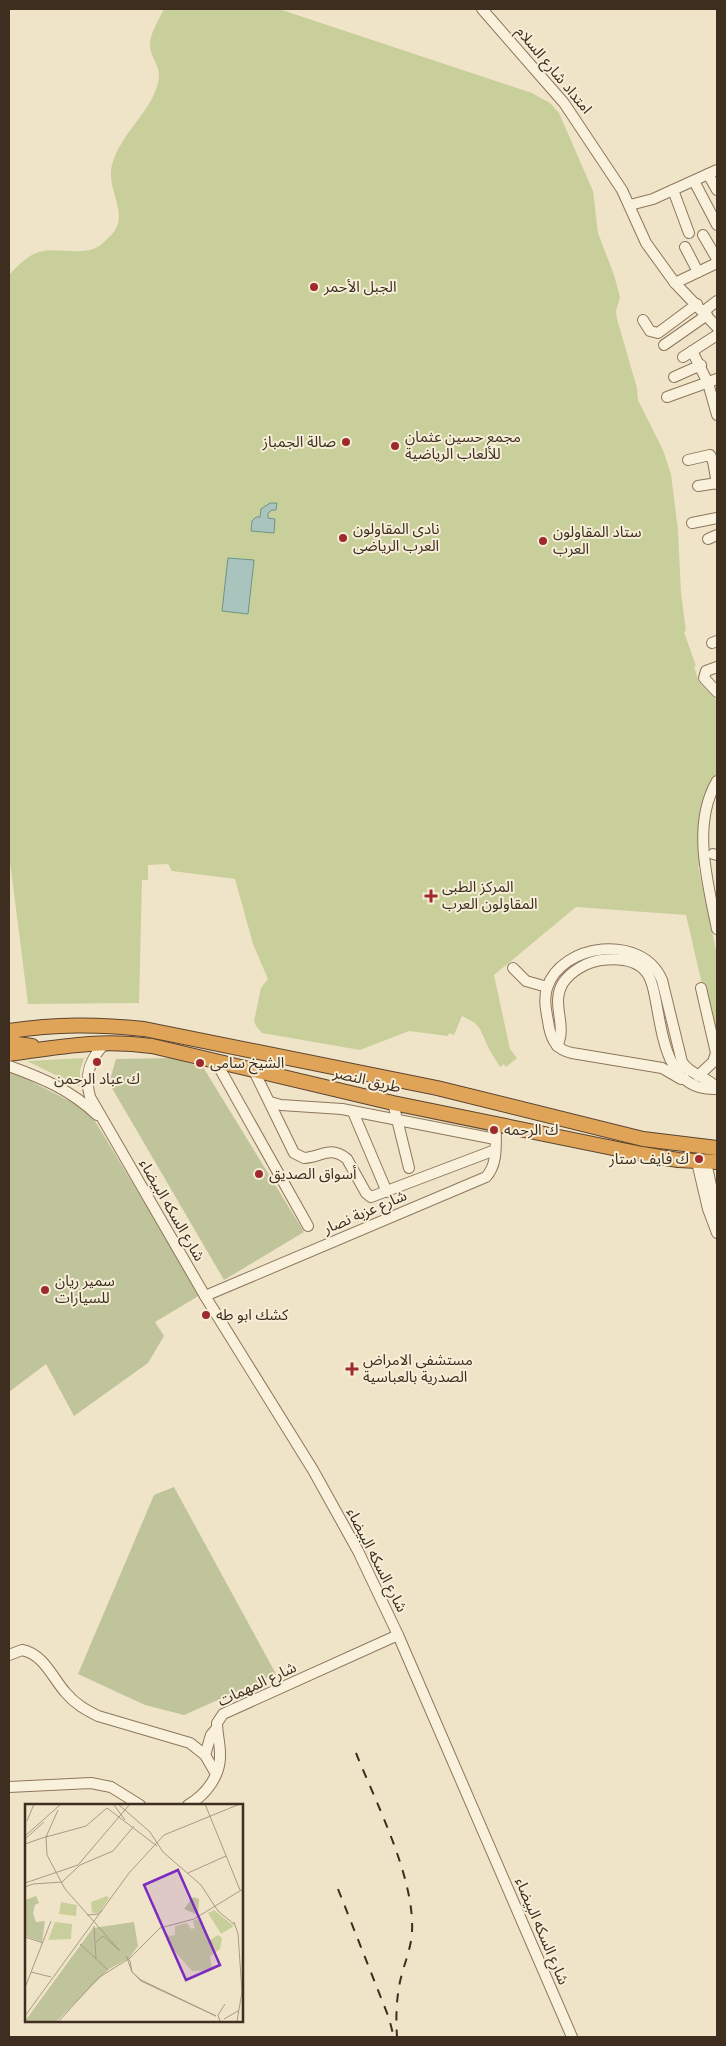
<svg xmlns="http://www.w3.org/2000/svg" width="726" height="2046" font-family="'PT Serif','Noto Sans Arabic',serif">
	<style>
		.green { fill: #c9cf9b }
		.cemetery { fill: #bfc49a }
		.water { fill: #a9c4bc; stroke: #6f938a }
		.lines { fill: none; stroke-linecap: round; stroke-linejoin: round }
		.minor-casing { stroke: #8d765c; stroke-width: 12 }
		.highway-casing { stroke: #5b4430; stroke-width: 16 }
		.minor { stroke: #faf1dc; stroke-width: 10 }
		.highway { stroke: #e0a458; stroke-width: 14 }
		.rail { stroke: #3d2e20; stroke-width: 2; stroke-dasharray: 9 9; stroke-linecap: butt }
		.poi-dot { fill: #9e2a2b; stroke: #f7eed8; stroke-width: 2 }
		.labels { text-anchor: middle; stroke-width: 4; stroke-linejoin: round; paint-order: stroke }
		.street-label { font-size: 15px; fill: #3d2e20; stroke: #f7eed8 }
		.poi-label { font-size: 15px; fill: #3d2e20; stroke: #f7eed8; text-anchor: start }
		.inset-road { fill: none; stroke: #a89b85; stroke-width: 1 }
		.view { fill: #7b2cbf; fill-opacity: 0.15; stroke: #7b2cbf; stroke-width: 2.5 }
		.inset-edge { fill: none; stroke: #3d2e20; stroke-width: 2.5 }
	</style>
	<rect width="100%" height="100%" fill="#f0e4c8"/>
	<!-- green -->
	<g class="green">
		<path d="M164,9H279L532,93L550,103L559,113L593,191L598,233L614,275L620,297L616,311L617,319L637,388L638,400L663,450L671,474L678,530L681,593L686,631L684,632L696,666L694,667L699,682L717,701V777L713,785L704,865L698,866L717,955V1049L686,915L576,907L494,975L510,1049L517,1058L506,1067L504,1064L500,1067L490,1051L480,1029L475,1023L462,1016L454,1035L449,1033L448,1036L409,1031L360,1050L262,1033L256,1026L254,1021L261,988L268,979L253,944L235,879L172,871L168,864L148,865V880H142L139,1003L28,1004L9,854V275C18,266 26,256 39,252C59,246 88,259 104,242C108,238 114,233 116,228C126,209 106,187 112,165C120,134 151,112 158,83C162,66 152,62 150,47C149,34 159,20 164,9Z"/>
		<path d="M84,1058L80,1071V1087L27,1061Z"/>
	</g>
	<!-- cemetery -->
	<g class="cemetery">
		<path d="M171,1058L203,1067L304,1232L224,1280L109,1083L116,1059Z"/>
		<path d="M9,1070L89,1111L200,1295L155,1322L164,1336L148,1363L74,1416L46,1364L9,1392Z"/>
		<path d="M174,1487L276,1674L184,1715L145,1705L78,1674L154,1495Z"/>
	</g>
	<!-- water -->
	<g class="water">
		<path d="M270,503H277L276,510H272L268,513V518L275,519L274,533L251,531L252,521L256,517H260L261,509Z"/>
		<path d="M228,558L254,560L248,614L222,611Z"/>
	</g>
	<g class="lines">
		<!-- minor casing -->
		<g class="minor-casing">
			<g id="minor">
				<path d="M482,9L564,103L622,190L646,243L675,283L717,327"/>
				<path d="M708,174L717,190"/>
				<path d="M694,181L717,225"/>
				<path d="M673,190L689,233"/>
				<path d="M630,205L653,199L717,170"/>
				<path d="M703,235L717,259"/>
				<path d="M685,247L698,272"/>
				<path d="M675,283L717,263"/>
				<path d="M704,311L717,301"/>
				<path d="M643,320L650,331L658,333L697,304"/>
				<path d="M664,345L707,315"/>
				<path d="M692,351L708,383L717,415"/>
				<path d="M683,357L717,335"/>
				<path d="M674,377L701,365"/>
				<path d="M667,397L717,379"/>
				<path d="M688,460L710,455L713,461L717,462"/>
				<path d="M713,461L717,484"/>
				<path d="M698,486L717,483"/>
				<path d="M692,523L717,518"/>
				<path d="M708,539L717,535"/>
				<path d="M712,643L717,641"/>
				<path d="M717,667L706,671L704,678L717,692"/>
				<path d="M717,781C691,825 708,883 717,929"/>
				<path d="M713,854L717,855"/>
				<path d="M513,968L526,981L547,987"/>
				<path d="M107,1042C90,1057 84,1076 90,1097L205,1296L313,1470L358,1551L398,1635L572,2037"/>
				<path d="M557,1046C568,1025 550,1004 563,983C571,971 587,962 601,960C617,958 637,959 647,973C653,982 654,992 656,1002C663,1038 668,1092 717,1089"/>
				<path d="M215,1060L308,1226"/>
				<path d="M9,1066C42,1078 71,1090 97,1115"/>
				<path d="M253,1069L294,1153L304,1158C322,1157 330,1145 347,1159L366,1193L371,1197L495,1150"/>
				<path d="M698,1076L713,1062L716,1053L701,988"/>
				<path d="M684,1078L681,1079L662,1068L572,1053C557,1050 552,1041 549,1027C547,1014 543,1001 547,988C561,943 642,933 662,980L682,1062C691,1076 707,1076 717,1088"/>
				<path d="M270,1102L281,1105L342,1109L495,1139"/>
				<path d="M393,1103L409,1168"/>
				<path d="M353,1112L387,1192"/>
				<path d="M697,1162L708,1209L717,1233"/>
				<path d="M706,1162L717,1214"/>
				<path d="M205,1296L486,1177C499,1163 495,1142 496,1124"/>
				<path d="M9,1655L22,1650C44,1654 53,1679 66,1693C75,1704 86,1710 98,1716L190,1743L205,1755L216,1774"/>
				<path d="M205,1755L211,1735L217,1728"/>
				<path d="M9,1787L91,1783L111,1787L140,1805"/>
				<path d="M188,1805C206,1795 221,1775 220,1754C220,1743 217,1733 217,1723L223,1714L398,1635"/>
			</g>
		</g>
		<!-- highway casing -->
		<g class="highway-casing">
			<g id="highway">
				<path d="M9,1031C57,1024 96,1024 144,1029L437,1088L643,1139L717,1148"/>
				<path d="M9,1043L32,1046"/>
				<path d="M9,1054C60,1047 100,1039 152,1046L393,1103L642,1154L678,1160L717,1162"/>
			</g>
		</g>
		<!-- minor -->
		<use href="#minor" class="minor"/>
		<!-- highway -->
		<use href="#highway" class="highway"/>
		<!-- rail -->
		<g class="rail">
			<path d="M356,1753C376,1803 415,1878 412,1932C411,1951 402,1968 399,1987C396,2004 396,2021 397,2037"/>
			<path d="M338,1889L389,2018L393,2034"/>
		</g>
	</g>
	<!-- markers -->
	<g class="poi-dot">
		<circle cx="314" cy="287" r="5"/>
		<circle cx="346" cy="442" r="5"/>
		<circle cx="395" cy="446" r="5"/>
		<circle cx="343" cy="538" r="5"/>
		<circle cx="543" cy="541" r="5"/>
		<path d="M428.5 888.5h5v5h5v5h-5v5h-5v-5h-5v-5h5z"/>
		<circle cx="97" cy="1062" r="5"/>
		<circle cx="200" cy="1063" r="5"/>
		<circle cx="494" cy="1130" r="5"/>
		<circle cx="699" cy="1159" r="5"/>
		<circle cx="259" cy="1174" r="5"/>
		<circle cx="45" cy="1290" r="5"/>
		<circle cx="206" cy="1315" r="5"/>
		<path d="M349.5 1361.5h5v5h5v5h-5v5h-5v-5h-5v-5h5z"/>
	</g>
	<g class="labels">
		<!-- street labels -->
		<g class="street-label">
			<text transform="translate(554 70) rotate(50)" y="5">امتداد شارع السلام</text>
			<text transform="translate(367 1080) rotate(13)" y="5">طريق النصر</text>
			<text transform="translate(172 1210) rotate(60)" y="5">شارع السكه البيضاء</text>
			<text transform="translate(365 1212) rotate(-23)" y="5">شارع عزبة نصار</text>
			<text transform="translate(377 1560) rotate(63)" y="5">شارع السكه البيضاء</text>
			<text transform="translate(257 1684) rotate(-25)" y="5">شارع المهمات</text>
			<text transform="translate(542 1931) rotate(67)" y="5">شارع السكه البيضاء</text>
		</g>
		<!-- poi labels -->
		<g class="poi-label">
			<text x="324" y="292">الجبل الأحمر</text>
			<text x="405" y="442">مجمع حسين عثمان<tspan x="405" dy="17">للألعاب الرياضية</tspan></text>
			<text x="336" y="447" text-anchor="end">صالة الجمباز</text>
			<text x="353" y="534">نادى المقاولون<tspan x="353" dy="17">العرب الرياضى</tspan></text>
			<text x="553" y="537">ستاد المقاولون<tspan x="553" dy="17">العرب</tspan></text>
			<text x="442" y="892">المركز الطبى<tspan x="442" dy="17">المقاولون العرب</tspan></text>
			<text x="210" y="1068">الشيخ سامى</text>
			<text x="97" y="1084" text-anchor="middle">ك عباد الرحمن</text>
			<text x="504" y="1135">ك الرحمه</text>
			<text x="689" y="1164" text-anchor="end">ك فايف ستار</text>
			<text x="269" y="1179">أسواق الصديق</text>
			<text x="55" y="1286">سمير ريان<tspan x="55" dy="17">للسيارات</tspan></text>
			<text x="216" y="1320">كشك ابو طه</text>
			<text x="363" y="1365">مستشفى الامراض<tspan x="363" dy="17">الصدرية بالعباسية</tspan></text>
		</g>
	</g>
	<!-- overview -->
	<g transform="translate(25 1804)">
		<rect width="218" height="218" fill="#f0e4c8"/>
		<path d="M82,92L84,94L74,109H67L66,98ZM36,98L52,101L51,112L34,110ZM189,106L209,122L196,130L183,109ZM173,115L185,136L193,131L197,134L195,145L185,152L187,166L167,167L145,142L139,127L144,132L150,131V122L162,119L166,125L170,124L168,117ZM30,118L47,120L46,135L23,136Z" fill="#c9cf9b"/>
		<path d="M11,92L14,99L10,101L8,109L11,118L20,117L17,138L0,132V96ZM168,93L174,95L173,111L159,105ZM109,118L113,142L104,154L84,165L32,217H0L68,124Z" fill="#bfc49a"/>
		<path class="inset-road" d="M93,0L125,28L138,48L176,81L193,107L209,120M180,0L215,86M89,1L100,16M33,6L21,33L22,51L40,85L95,147M2,17L9,0M0,32L36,0M21,33L61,22L82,4L132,42M0,35L19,18M0,40L23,32M163,69L201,52M0,79L53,61L105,0M0,83L8,80L37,78L55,61L88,47L109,22M62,111L74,110L77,106M209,118L213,130L217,188L212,217M69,122L71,154M0,133L18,139M71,138L78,132L94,146M55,140L83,166M101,152L105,157L107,168L116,176L191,212L116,177L107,168L102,154M6,168L26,173M1,181L26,117M0,212L104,69L139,31L215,0M199,215L213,207M34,217L73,174L105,154L135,124L169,115L218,85M195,217L193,211L200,200"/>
		<path class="view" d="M153,66L195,161L161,176L119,81Z"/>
		<rect width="218" height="218" class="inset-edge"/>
	</g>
	<!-- border -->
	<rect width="726" height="2046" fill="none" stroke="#3d2e20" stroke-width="20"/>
</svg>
